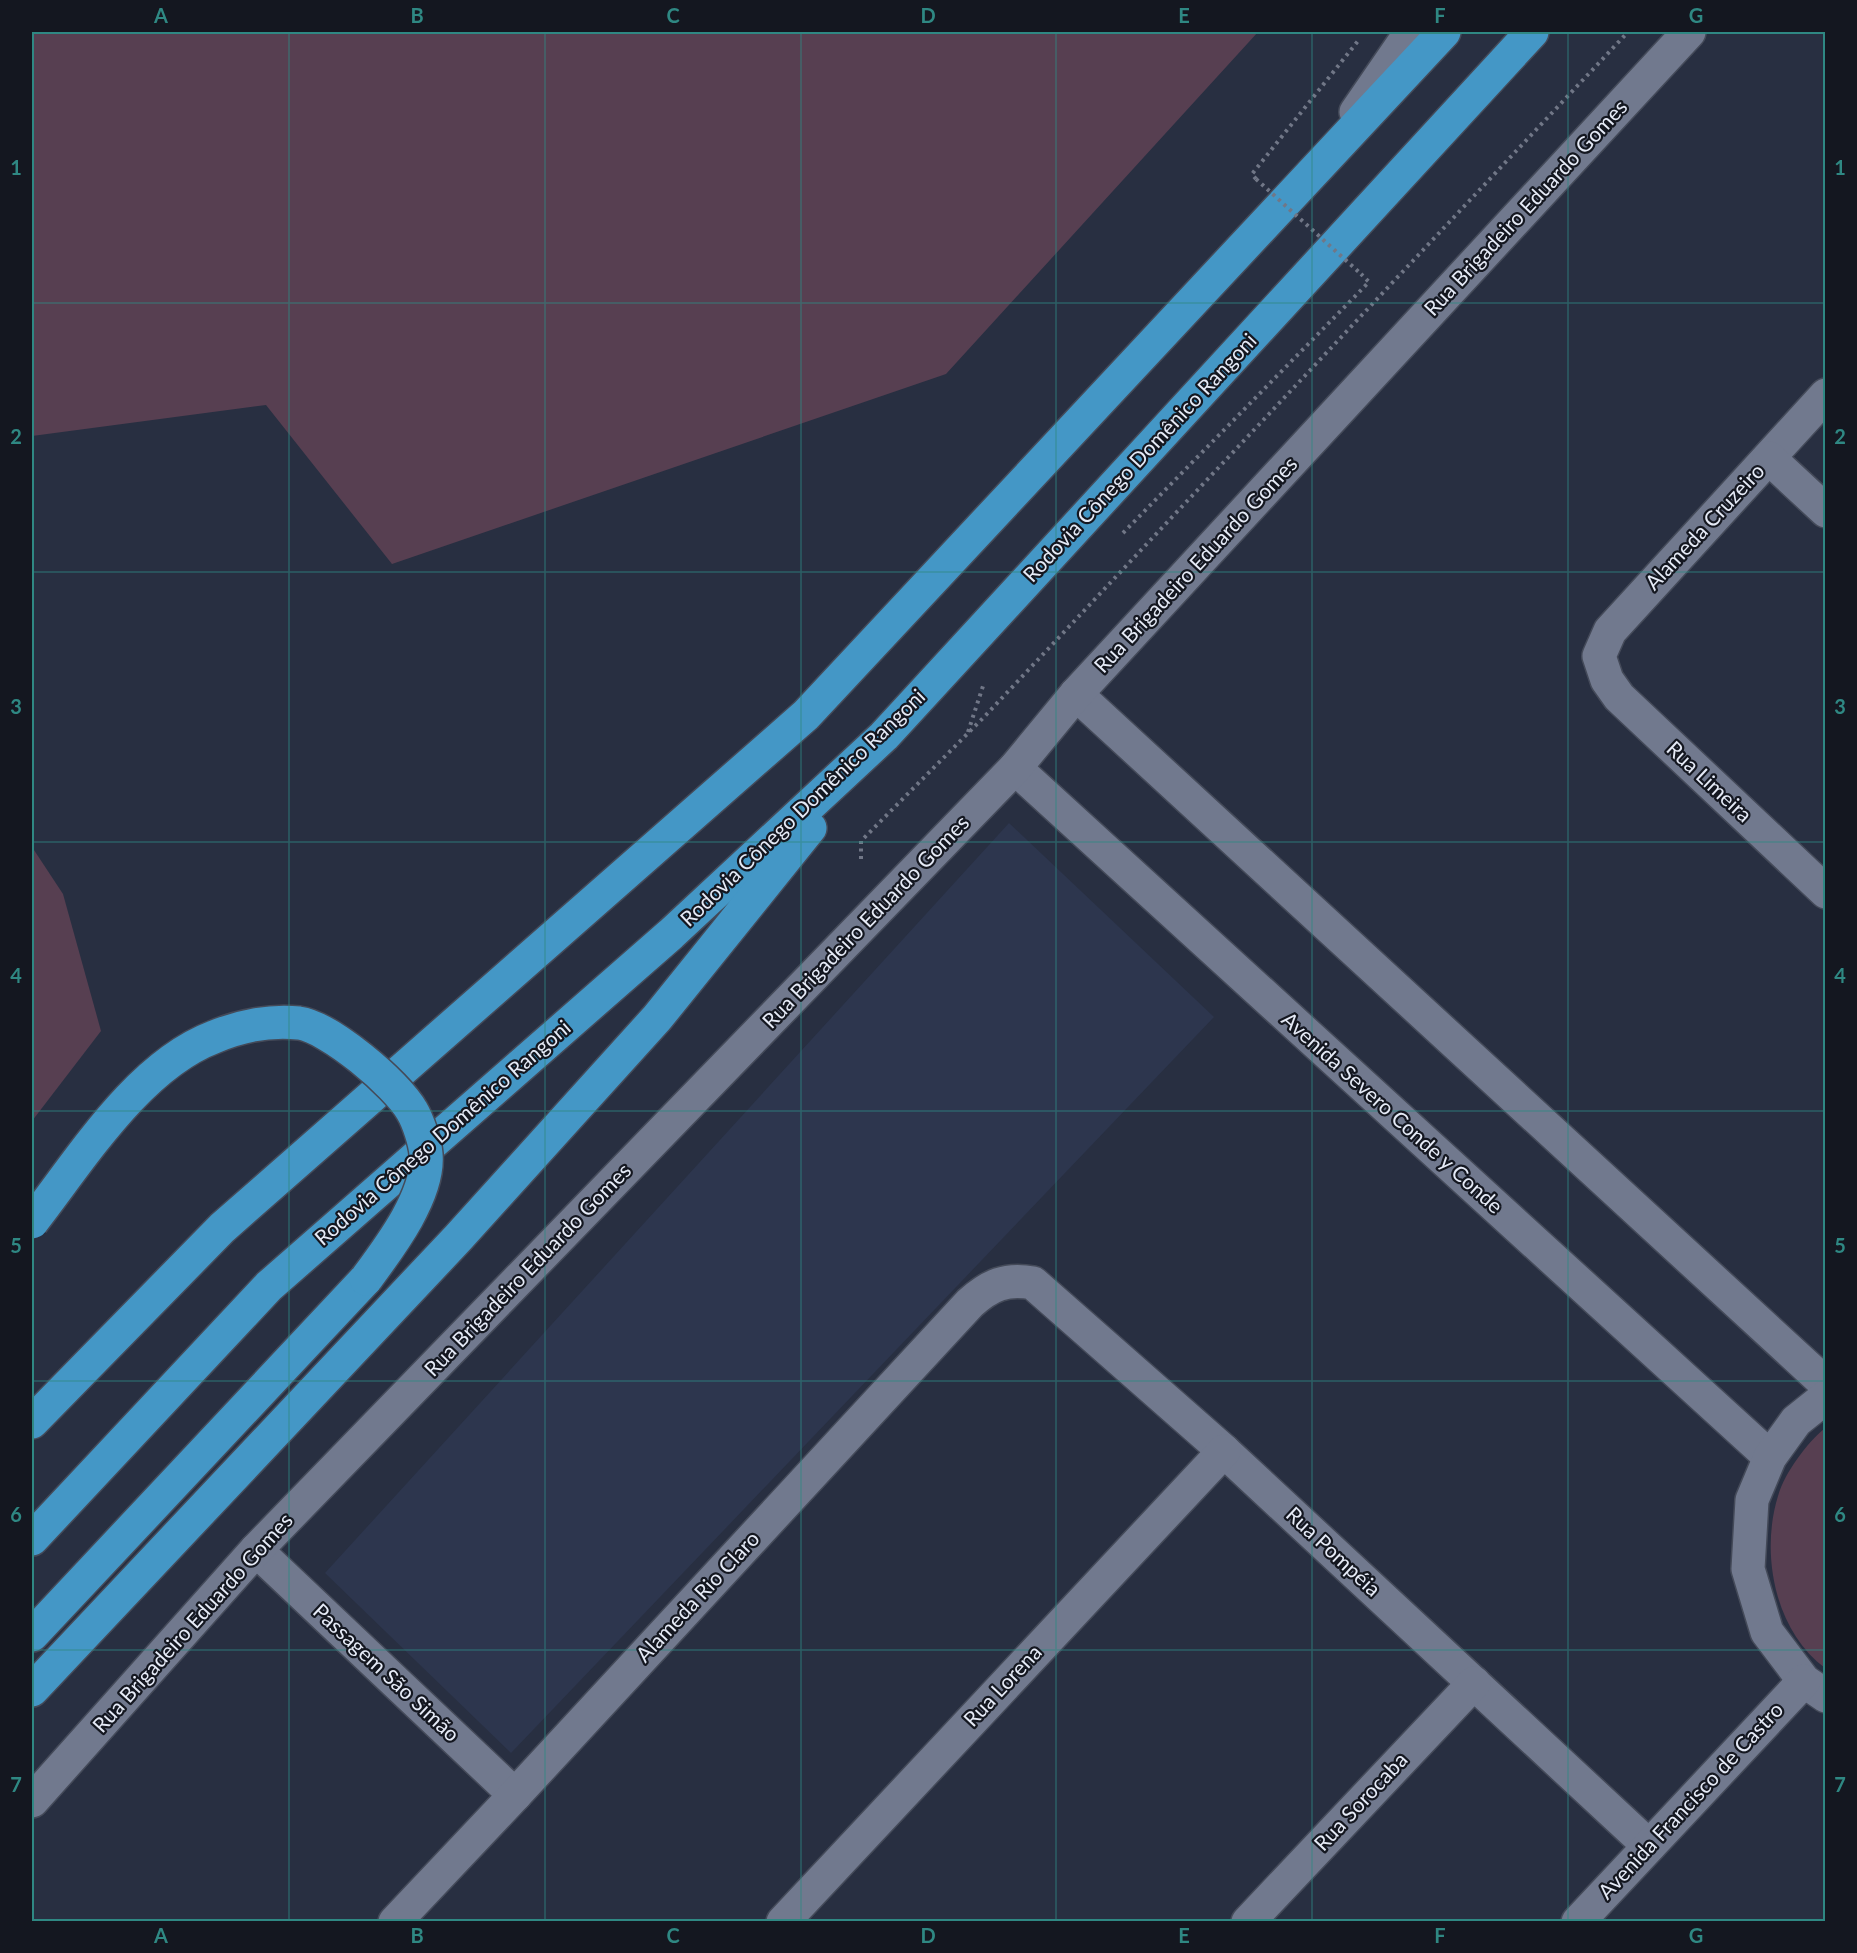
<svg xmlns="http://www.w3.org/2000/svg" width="1857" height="1953" font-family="Lato,sans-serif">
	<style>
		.built { fill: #2d364e }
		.green { fill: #573f51 }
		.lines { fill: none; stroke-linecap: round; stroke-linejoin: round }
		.minor-casing { stroke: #444a59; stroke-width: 36 }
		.highway-casing { stroke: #444a59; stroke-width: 36 }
		.path { stroke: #717787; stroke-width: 4; stroke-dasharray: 3 4.5; stroke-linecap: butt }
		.minor { stroke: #71798e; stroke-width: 33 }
		.highway { stroke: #4497c6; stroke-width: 33 }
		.highway-bridge-casing { stroke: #444a59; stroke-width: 36; stroke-linecap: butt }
		.path-bridge { stroke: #717787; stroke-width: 4; stroke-dasharray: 3 4.5; stroke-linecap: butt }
		.highway-bridge { stroke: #4497c6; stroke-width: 33 }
		.grid { fill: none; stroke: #2f8883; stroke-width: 1.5; stroke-opacity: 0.55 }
		.labels { text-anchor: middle; stroke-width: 4.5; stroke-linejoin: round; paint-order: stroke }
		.street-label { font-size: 21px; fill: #e6ebf7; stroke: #141720 }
		.neatline { fill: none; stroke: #2f8883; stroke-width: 2 }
		.grid-label { font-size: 20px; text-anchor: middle; font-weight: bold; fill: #2f8883 }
	</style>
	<rect width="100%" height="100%" fill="#282f41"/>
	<!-- built -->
	<path class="built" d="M1009,823L1214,1017L511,1753L325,1573Z"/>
	<!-- green -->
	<g class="green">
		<path d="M32,32H1258L946,374L392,564L266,405L32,436Z"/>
		<path d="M32,847L63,894L101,1031L32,1121Z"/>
		<path d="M1825,1428V1668C1775,1631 1760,1554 1778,1496C1785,1472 1807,1443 1825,1428Z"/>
	</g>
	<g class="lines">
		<!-- minor casing -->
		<g class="minor-casing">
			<g id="minor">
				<path d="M1356,112L1411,32"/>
				<path d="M1826,395L1610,631L1599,656L1607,680L1619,697L1826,892"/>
				<path d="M1769,458L1826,511"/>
				<path d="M1076,694L1826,1384"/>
				<path d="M1015,768L1770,1457"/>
				<path d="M1826,1397L1796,1421L1770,1457L1752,1500L1748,1569L1767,1632L1804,1681L1826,1696"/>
				<path d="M256,1550L515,1795"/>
				<path d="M32,1801L256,1550L1015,768L1076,694L1689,32"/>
				<path d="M395,1922L515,1795L970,1303C990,1285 1006,1278 1033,1283L1224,1451L1649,1846"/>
				<path d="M783,1922L1224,1451"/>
				<path d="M1248,1922L1474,1683"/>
				<path d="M1578,1922L1804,1681"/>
			</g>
		</g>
		<!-- highway casing -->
		<g class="highway-casing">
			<g id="highway">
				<path d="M32,1422L222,1228L806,715L1444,32"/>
				<path d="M32,1539L269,1286L671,934L884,736L1532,32"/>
				<path d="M32,1635L366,1279"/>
				<path d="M32,1690L458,1238L657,1018L810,828"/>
			</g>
		</g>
		<!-- path -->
		<g class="path">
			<path d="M1256,179L1252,174L1358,41"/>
			<path d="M1123,533L1369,282L1361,274"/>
			<path d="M968,732L984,683"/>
			<path d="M861,859V841L986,715L1628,32"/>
		</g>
		<!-- minor -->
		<use href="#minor" class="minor"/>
		<!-- highway -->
		<use href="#highway" class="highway"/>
		<!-- highway-bridge casing -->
		<g class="highway-bridge-casing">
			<path id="highway-bridge" d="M32,1222C81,1159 138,1066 214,1037C240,1026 271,1020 299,1023C329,1027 397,1084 412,1111C418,1121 425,1142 426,1154C430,1194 389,1248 366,1279"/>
		</g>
		<!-- path-bridge -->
		<path class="path-bridge" d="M1256,179L1361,274"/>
		<!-- highway-bridge -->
		<use href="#highway-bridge" class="highway-bridge"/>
	</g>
	<!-- grid -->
	<path class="grid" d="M289,32V1922M545,32V1922M801,32V1922M1056,32V1922M1312,32V1922M1568,32V1922M32,303H1826M32,572H1826M32,842H1826M32,1111H1826M32,1381H1826M32,1650H1826"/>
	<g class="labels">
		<!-- street labels -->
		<g class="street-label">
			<text transform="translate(1526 208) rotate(-47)" y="7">Rua Brigadeiro Eduardo Gomes</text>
			<text transform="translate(1140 458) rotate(-47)" y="7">Rodovia Cônego Domênico Rangoni</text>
			<text transform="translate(1705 527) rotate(-47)" y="7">Alameda Cruzeiro</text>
			<text transform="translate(1196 565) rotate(-47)" y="7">Rua Brigadeiro Eduardo Gomes</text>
			<text transform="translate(1709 782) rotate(43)" y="7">Rua Limeira</text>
			<text transform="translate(803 808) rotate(-44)" y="7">Rodovia Cônego Domênico Rangoni</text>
			<text transform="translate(866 922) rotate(-46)" y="7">Rua Brigadeiro Eduardo Gomes</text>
			<text transform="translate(1392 1113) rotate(42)" y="7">Avenida Severo Conde y Conde</text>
			<text transform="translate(443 1133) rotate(-41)" y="7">Rodovia Cônego Domênico Rangoni</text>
			<text transform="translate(528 1270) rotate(-46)" y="7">Rua Brigadeiro Eduardo Gomes</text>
			<text transform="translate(1333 1552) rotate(43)" y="7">Rua Pompéia</text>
			<text transform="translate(698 1597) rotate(-47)" y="7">Alameda Rio Claro</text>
			<text transform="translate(193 1623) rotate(-48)" y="7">Rua Brigadeiro Eduardo Gomes</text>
			<text transform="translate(386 1673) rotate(43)" y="7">Passagem São Simão</text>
			<text transform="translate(1003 1686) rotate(-47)" y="7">Rua Lorena</text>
			<text transform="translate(1691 1801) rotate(-47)" y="7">Avenida Francisco de Castro</text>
			<text transform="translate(1361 1802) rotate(-47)" y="7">Rua Sorocaba</text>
		</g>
	</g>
	<!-- border -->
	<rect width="1857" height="1953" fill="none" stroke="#141720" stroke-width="66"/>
	<rect x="33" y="33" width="1791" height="1887" class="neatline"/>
	<g class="grid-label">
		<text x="161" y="23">A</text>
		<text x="417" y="23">B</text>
		<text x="673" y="23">C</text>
		<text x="928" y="23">D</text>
		<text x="1184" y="23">E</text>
		<text x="1440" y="23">F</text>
		<text x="1696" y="23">G</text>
		<text x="16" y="175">1</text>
		<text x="1840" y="175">1</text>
		<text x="16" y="444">2</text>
		<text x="1840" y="444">2</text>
		<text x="16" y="714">3</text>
		<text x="1840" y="714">3</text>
		<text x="16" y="983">4</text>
		<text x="1840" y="983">4</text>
		<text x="16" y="1253">5</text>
		<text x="1840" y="1253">5</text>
		<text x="16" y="1522">6</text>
		<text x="1840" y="1522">6</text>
		<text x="16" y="1792">7</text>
		<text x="1840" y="1792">7</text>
		<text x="161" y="1943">A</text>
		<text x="417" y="1943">B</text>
		<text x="673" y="1943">C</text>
		<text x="928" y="1943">D</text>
		<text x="1184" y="1943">E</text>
		<text x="1440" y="1943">F</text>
		<text x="1696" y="1943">G</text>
	</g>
</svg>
